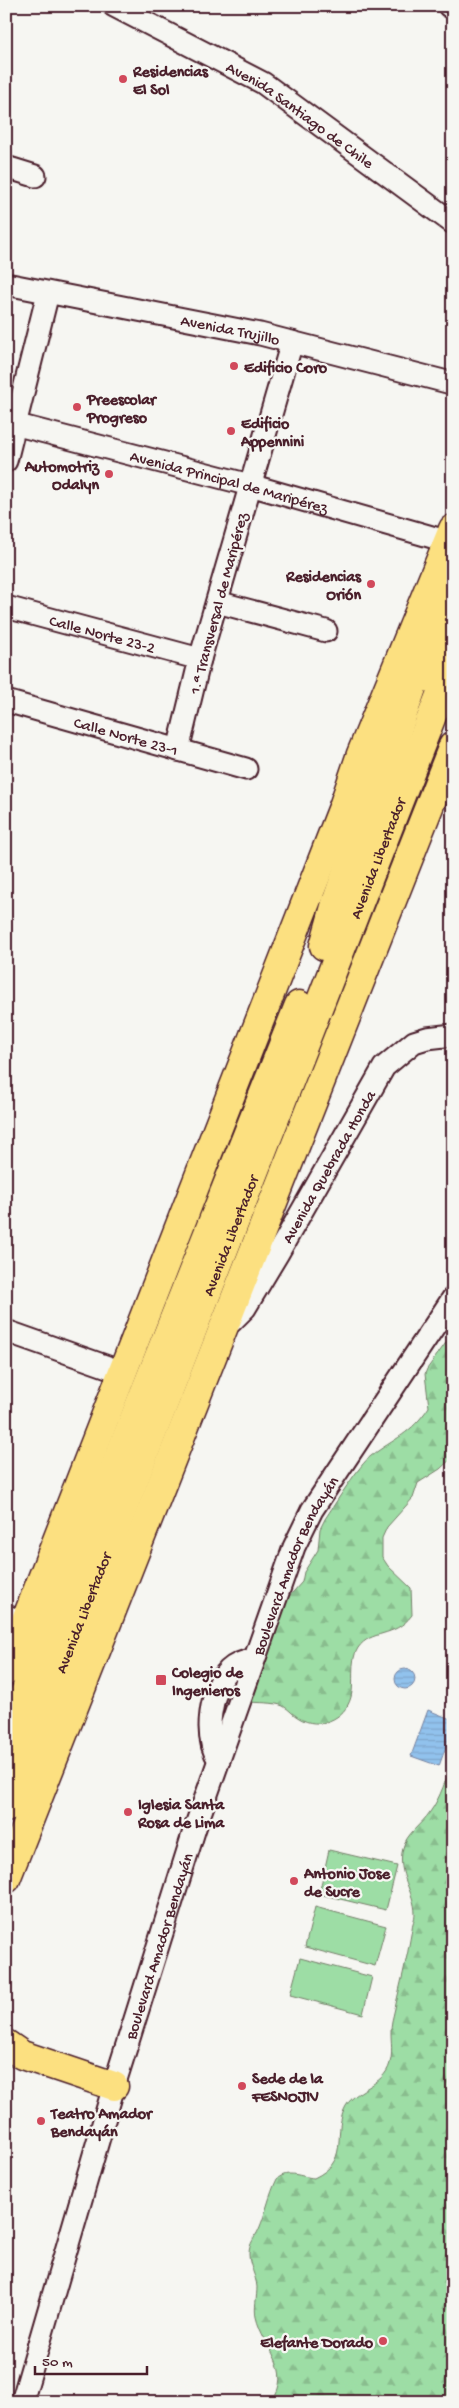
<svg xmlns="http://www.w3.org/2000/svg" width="459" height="2408" font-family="'Gochi Hand',sans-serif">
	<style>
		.forest { fill: url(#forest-firs); stroke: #747e68 }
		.pitch { fill: #9ddda5; stroke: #747e68 }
		.water { fill: url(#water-rules); stroke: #75819f }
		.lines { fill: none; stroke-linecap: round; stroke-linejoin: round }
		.minor-casing { stroke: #4a1f2b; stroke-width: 25 }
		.major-casing { stroke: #4a1f2b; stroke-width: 31 }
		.minor { stroke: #f6f6f2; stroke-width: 21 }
		.major { stroke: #fce080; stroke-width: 28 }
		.poi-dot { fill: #d1495b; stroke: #f6f6f2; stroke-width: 2 }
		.labels { text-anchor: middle; stroke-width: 4.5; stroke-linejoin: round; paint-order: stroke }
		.poi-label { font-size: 16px; font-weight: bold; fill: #4a1f2b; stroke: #f6f6f2; text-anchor: start }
		.street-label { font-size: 16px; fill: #4a1f2b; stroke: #f6f6f2 }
	</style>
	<defs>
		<pattern id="forest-firs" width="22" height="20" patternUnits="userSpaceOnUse" patternTransform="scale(1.25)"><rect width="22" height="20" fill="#9ddda5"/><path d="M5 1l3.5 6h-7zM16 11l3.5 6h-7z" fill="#89bd8e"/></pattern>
		<pattern id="water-rules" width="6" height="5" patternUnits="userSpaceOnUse" patternTransform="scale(1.25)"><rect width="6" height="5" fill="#91c2ed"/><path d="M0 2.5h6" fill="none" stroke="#7fa6cb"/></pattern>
	</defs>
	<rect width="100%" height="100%" fill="#f6f6f2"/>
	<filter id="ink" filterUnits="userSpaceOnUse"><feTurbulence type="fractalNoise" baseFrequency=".02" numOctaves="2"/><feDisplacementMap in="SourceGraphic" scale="10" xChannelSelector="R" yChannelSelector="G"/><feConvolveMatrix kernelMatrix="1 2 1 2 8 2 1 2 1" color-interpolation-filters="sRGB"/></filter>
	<g filter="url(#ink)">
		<!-- forest -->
		<g class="forest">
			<path d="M453,1333V1457L440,1469L418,1483L413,1498L387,1527L382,1538V1557L388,1566L411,1588L412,1615C394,1639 371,1629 358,1648C349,1661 355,1683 351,1697C345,1720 318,1730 299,1718C293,1715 289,1709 283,1706C274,1702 259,1703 249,1702L285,1601L302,1582L304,1572L318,1550L320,1529L325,1519C335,1504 359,1465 371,1456C395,1438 411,1434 429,1407L425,1374L427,1369Z"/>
			<path d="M453,1761V2402H271C295,2369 263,2348 256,2317C254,2308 257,2297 257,2287C256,2275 249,2266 249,2254C249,2243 255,2238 259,2229C266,2213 269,2195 277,2179C288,2169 301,2177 314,2178C350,2161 333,2137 344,2110C353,2088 384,2087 390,2063C394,2050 389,2035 392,2021C399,1990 407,1960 412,1929C412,1924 415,1919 415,1914C415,1891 396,1875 403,1848C406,1834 422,1824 430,1812C441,1797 446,1778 453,1761Z"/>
		</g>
		<!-- pitch -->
		<g class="pitch">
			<path d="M329,1850L397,1866L386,1910L319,1894Z"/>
			<path d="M315,1907L386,1926L375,1966L305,1947Z"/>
			<path d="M300,1958L372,1977L363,2014L290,1995Z"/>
		</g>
		<!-- water -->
		<g class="water">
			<circle cx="405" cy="1679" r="10"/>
			<path d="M428,1710L453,1720V1727L439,1766L411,1756Z"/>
		</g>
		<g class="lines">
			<!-- minor casing -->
			<g class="minor-casing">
				<g id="minor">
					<path id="s1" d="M114,6L263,83L453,223"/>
					<path d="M449,6L453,8"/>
					<path d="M6,167L35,176"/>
					<path id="s2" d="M6,284L260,334L451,383"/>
					<path id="s3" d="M6,422L250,485L453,543"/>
					<path d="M6,461L48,293"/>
					<path d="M217,602L326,631"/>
					<path id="s4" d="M6,607L200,659"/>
					<path id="s5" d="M6,701L246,769"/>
					<path d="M178,750L200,659L292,342"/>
					<path id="s6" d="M231,1322L245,1308L278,1253L384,1067L414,1042L427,1038L453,1035"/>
					<path d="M6,1331L122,1372"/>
					<path d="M6,1616L24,1622"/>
					<path d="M219,1760C203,1737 210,1689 229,1670C236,1663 245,1662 254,1659"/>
					<path id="s7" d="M22,2402L114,2086L195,1828L294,1547L312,1510L453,1298"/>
				</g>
			</g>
			<!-- major casing -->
			<g class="major-casing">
				<g id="major">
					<path d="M431,678L453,624"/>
					<path d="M324,946L336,903L436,620L453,578"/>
					<path d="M6,1671L343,807L361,754L453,529"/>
					<path d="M6,1740L299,1005"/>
					<path id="s8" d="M6,1808L453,662"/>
					<path d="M6,1879L453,746"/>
					<path d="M6,2044L22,2055L114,2086"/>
				</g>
			</g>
			<!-- minor -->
			<use href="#minor" class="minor"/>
			<!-- major -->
			<use href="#major" class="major"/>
		</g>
	</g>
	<!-- markers -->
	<g class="poi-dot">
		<circle cx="123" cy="79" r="5"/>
		<circle cx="234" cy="366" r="5"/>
		<circle cx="77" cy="407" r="5"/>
		<circle cx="231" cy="431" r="5"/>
		<circle cx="109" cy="474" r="5"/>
		<circle cx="371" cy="584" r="5"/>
		<rect x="155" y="1674" width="12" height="12" rx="2.5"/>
		<circle cx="128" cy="1812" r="5"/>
		<circle cx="294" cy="1881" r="5"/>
		<circle cx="242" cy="2086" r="5"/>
		<circle cx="41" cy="2121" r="5"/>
		<circle cx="383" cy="2341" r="5"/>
	</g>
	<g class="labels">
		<!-- poi labels -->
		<g class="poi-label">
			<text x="133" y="76">Residencias<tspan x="133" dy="18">El Sol</tspan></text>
			<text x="244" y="372">Edificio Coro</text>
			<text x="87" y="404">Preescolar<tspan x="87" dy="18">Progreso</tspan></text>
			<text x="241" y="428">Edificio<tspan x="241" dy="18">Appennini</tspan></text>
			<text x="99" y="471" text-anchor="end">Automotriz<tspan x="99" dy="18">Odalyn</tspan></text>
			<text x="361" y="581" text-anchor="end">Residencias<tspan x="361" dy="18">Orión</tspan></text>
			<text x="172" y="1677">Colegio de<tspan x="172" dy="18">Ingenieros</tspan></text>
			<text x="138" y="1809">Iglesia Santa<tspan x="138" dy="18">Rosa de Lima</tspan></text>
			<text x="304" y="1878">Antonio Jose<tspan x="304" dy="18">de Sucre</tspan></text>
			<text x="252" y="2083">Sede de la<tspan x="252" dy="18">FESNOJIV</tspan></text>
			<text x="51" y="2118">Teatro Amador<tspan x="51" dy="18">Bendayán</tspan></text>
			<text x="373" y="2347" text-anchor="end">Elefante Dorado</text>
		</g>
		<!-- street labels -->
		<g class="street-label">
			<text dy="6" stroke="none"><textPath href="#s1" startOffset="216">Avenida Santiago de Chile</textPath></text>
			<text dy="6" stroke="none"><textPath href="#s2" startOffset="229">Avenida Trujillo</textPath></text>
			<text dy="6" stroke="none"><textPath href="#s3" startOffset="231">Avenida Principal de Maripérez</textPath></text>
			<text transform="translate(217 603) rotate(-75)" y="6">1.ª Transversal de Maripérez</text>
			<text dy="6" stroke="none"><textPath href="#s4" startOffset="100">Calle Norte 23-2</textPath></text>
			<text dy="6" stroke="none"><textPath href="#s5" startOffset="125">Calle Norte 23-1</textPath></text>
			<text dy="6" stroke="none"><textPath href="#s8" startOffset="1020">Avenida Libertador</textPath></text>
			<text dy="6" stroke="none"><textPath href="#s6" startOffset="184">Avenida Quebrada Honda</textPath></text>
			<text dy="6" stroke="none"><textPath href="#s8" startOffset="615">Avenida Libertador</textPath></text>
			<text dy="6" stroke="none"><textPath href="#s7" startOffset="881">Boulevard Amador Bendayán</textPath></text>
			<text dy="6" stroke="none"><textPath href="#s8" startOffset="210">Avenida Libertador</textPath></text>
			<text dy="6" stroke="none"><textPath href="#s7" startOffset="476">Boulevard Amador Bendayán</textPath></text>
		</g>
	</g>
	<!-- margin -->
	<rect width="459" height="2408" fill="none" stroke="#f6f6f2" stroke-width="25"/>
	<rect x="12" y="12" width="434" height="2383" fill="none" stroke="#4a1f2b" stroke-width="2" filter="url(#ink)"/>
	<!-- scale -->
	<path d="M35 2366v8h112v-8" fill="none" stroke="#4a1f2b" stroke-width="2.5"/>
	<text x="42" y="2366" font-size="15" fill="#4a1f2b" stroke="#f6f6f2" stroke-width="4" paint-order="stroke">50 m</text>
</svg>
